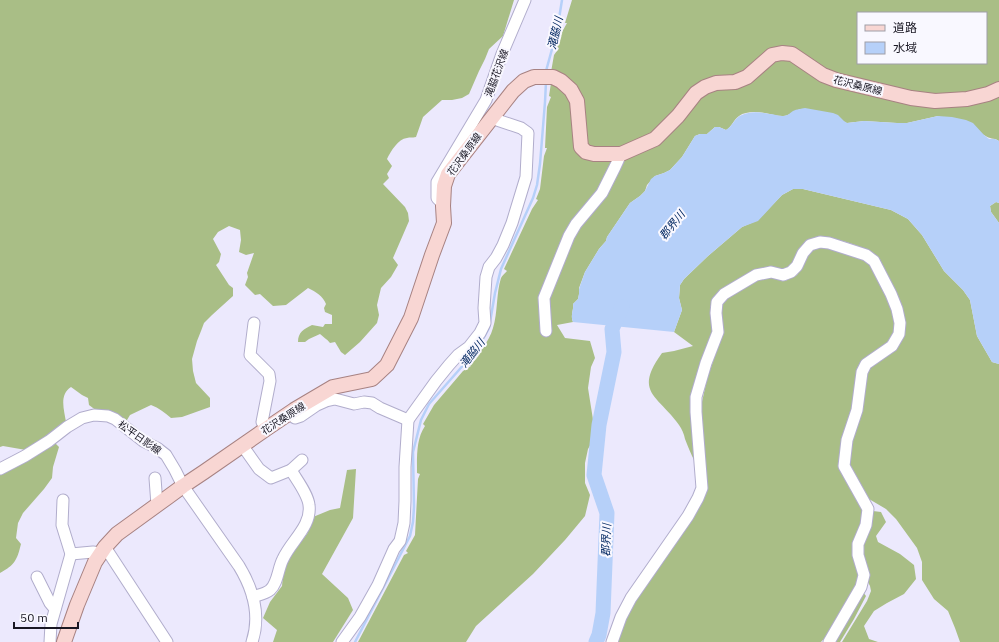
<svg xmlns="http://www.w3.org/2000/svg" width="999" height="642" font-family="'IBM Plex Sans','Noto Sans JP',sans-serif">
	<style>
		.forest { fill: #a9be86; fill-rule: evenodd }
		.water { fill: #b6d0f9 }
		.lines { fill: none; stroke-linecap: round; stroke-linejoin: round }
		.stream { stroke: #b6d0f9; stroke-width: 2.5 }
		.river { stroke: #b6d0f9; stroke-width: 15 }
		.minor-casing { stroke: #b1adcc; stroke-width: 13 }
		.major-casing { stroke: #a78282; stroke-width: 16 }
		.minor { stroke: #fff; stroke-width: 11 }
		.major { stroke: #f8d6d3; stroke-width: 14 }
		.labels { text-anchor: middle; stroke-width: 4; stroke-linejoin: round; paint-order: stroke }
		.street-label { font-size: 10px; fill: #191723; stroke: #f9f8ff }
		.water-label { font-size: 11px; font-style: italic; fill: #032862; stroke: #f9f8ff }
	</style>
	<rect width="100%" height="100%" fill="#ece9fd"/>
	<!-- forest -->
	<g class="forest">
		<path d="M0,0H514L503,36L489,49L485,59L479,71L469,94L462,98L452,100H442L423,117L416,137C412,138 410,137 407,138C398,139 391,151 387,159L392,166L387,174L389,178L383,184L405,207L408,213L409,221L393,258L398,265L391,277L381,288L377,305L379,315L377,323L360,342L345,355L341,352L335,342L330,343C327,339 323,337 320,334L309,339L305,342H298C298,332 304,329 312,325L323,327L325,324H332V315L325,312L324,308L326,304C323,296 316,292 308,288L286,305L273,306L260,294L255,295L245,285L248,277L247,273L254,253L246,255L239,252L241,240L240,230L229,226L218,232L213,239L221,254L219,262L216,265L229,285L233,288V296L212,315L204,323L201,331L197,341L192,359L193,371L196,383L210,398V407L182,417L171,418C165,413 159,408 151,405L130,415L127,420H125L97,411L89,405L88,398L82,395L71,387C59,395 64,409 66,422L34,446L26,450L3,446L0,447Z"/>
		<path d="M572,0H999V84L988,89L943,96L919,93L827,71L798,51L749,72L713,81L652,136L620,149H591L585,141L582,102L551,72L554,55L559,48L557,47L562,32L567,23H565ZM858,13H986V63H858Z"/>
		<path d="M782,58L893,98L999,94V141C993,137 991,140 984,135L938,116L907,123H897L864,121L847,123L800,109C794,111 789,116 783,116C778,116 774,115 770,114C761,112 747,110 739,116C733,120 732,127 726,130L719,127H715L707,134H700L695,136L682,157L670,170L664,173L655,176L647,185L645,191L640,196L630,203L607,237L606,241L599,249L585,272L579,288V294L578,299L573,304C574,311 570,314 573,322L557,325L565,338L590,341L595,358L591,367L588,388L594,426L592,442L588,449L585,463V483L590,495L585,516L565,540L533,574L476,626L466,642H358L404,555L408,553L406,551L415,535L418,479L420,474L417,473C417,457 416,439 425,426L423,424L434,405L463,371L471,366L469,365C478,354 489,342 493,328C498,312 496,294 501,278C502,276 505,273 507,271L504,269L532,209L538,200L536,199L540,189L544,156L547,148H545L547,107L551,97L549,96L551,83H557L570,98L574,143L624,159L698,97Z"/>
		<path d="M793,189H803L891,210L908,219L922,235L944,271L963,290L970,300L977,336L992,362L999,364V642H960L955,628L948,611L934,599L922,580V562L917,548L896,519L886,509L869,499L849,463L852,435L865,372L903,334L871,253C861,245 832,237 819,237L791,266L783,270L763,269L714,299L710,307L713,333L698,376L695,462C691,454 688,447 685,439C684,434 682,429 679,425C658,395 633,393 662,353L674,351L693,346L674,332L682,310L679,298L680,285L684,279L708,256L742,227L758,220L782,195Z"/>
		<path d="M996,202L999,203V223L991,212L990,206Z"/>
		<path d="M820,246L861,257L871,264L894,315C895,318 896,321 896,324C894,342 873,354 860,364L854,405L843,436L839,468L860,505L863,512L857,586L829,633L821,642H617L633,604L706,491L700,411L707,379L719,344L721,312L723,303L730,295L759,278H773L785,281L797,275L807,256L815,248Z"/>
		<path d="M55,443L59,447L53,467L52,478L44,489L23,513L18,523L16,538L21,544C17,560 15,565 0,573V471L51,444Z"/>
		<path d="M356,469L353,518L322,574L348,598L353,610L333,642H273L277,630L263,618L270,602L282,586L284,564L307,534L313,517L330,510L340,508L347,470Z"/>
		<path d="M873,511L881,512L886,522L876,536L878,542L900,554L914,565L916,579L904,594L887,603L874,611L864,626L869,639L878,642H842L867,601L871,591L870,586L867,580L860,554Z"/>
		<path d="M863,592L866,596L854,619L840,642H834Z"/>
	</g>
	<!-- water -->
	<path class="water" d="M805,108L833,113L838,115L844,121L847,123L864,121L897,123H907L938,116L952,117L966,120L973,123L984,135L989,139H995L999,141V203L996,202L990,206L991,212L999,223V364L992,362L977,336L970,300L963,290L944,271L922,235L908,219L891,210L803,189H793L782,195L758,221L742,227L708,256L684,279L680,285L679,298L682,310L674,332L573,322C570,314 574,311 573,304L578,299L579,294V289L585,272L599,249L606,241L607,237L630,203L640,196L645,191L651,179L655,176L664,173L670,170L682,157L695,136L700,134H707L715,127H719L726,130C733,126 734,118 742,115C750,111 761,112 769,114C774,114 778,116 782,116C787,116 789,114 793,111C797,109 801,109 805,108Z"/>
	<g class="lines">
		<!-- stream -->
		<g class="stream">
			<path d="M546,71L557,31L562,0"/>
			<path d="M355,642L410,536L413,522L414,507L413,452L421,420L429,404L466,362L482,341L489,328L495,293L501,269L533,198L537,185L540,164L545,102L546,82"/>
		</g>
		<!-- river -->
		<path class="river" d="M596,642L599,635L603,613L607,513L594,475L599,425L614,352L612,329L622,307"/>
		<!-- minor casing -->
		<g class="minor-casing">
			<g id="minor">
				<path d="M440,201L437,198V182L486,100L502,54L525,0"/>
				<path d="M254,323L250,355L269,374L270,381L262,422L266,429"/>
				<path d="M546,331L544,298L569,236L576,224L602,193L615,167L621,154"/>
				<path d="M289,414L295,418L301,416L317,405L326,401L335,399L354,404L364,402L372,403L380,408L408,420L436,381L449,365L458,355L469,347L480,333L485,323L484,308L486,277L489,267L496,258L503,245L512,223L526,177L528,133L521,128L491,118"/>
				<path d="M242,445L259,469L271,478L291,470L302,460"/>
				<path d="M0,469L25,456L49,441L67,427L82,418L94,415L108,416L115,419L143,441L157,448L166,455L175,470L183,486L239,566C253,589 261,615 252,642"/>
				<path d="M155,478L157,505"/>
				<path d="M63,500L62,525L71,554L93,552L101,553"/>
				<path d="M105,547L167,642"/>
				<path d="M37,577L50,603L55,609"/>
				<path d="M253,597C258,595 265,594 270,590C278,583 278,568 283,559C291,541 312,526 309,505C308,494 296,479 291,470"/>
				<path d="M50,642L51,624L71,554"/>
				<path d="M342,642L360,617L378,585L394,549L400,541L404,523L405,501V467L408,420"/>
				<path d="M612,642L621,617L631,598L688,516L698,498L702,488L696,412V397L706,363L718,332L716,313L717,302L724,294L756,275L771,272L783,275L791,272L797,266L803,253L810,245L820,242L829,243L866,255L874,261L891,294L897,309L900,323L899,334L892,346L866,364L862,372L857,410L847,440L844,466L868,509L866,525L858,544V555L864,575L861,587L829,642"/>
			</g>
		</g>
		<!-- major casing -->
		<g class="major-casing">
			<path id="major" d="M64,642L77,605L95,562L105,547L117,534L168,497L183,486L204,472L266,429L294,410L333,387L372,379L387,365L411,318L432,255L444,223L443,206L444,186L448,174L513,91L524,81L534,77H553L561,81L571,90L577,101L581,147L586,152L594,154H621L655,139L678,116L696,93L705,87L716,83L735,82L747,77L772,55L782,53L792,54L823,75L836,80L911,98L935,101L967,99L988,94L999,89"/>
		</g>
		<!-- minor -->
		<use href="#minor" class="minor"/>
		<!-- major -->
		<use href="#major" class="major"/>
	</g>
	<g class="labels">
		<!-- street labels -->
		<g class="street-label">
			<text transform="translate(496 73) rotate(-70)" y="4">滝脇花沢線</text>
			<text transform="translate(858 85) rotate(14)" y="4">花沢桑原線</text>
			<text transform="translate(464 154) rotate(-54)" y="4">花沢桑原線</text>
			<text transform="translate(283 418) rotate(-33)" y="4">花沢桑原線</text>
			<text transform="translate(140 437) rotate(35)" y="4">松平日影線</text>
		</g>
		<!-- water labels -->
		<g class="water-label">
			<text transform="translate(555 33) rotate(-77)" y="4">滝脇川</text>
			<text transform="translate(672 225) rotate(-51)" y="4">郡界川</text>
			<text transform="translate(472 353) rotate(-52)" y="4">滝脇川</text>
			<text transform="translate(606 540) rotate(-88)" y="4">郡界川</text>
		</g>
	</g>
	<!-- legend -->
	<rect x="857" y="12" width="130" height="52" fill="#f9f8ff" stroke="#9f9ea7"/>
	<rect x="865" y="25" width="20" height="6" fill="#f8d6d3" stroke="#9f9ea7"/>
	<text x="893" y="32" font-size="12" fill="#191723">道路</text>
	<rect x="865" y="42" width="20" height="12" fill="#b6d0f9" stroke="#9f9ea7"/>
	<text x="893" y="52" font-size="12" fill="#191723">水域</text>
	<!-- scale -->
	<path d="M14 622v6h64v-6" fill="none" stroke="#191723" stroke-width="2"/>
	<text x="20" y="622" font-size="12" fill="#191723" stroke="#f9f8ff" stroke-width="3" paint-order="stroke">50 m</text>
</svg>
